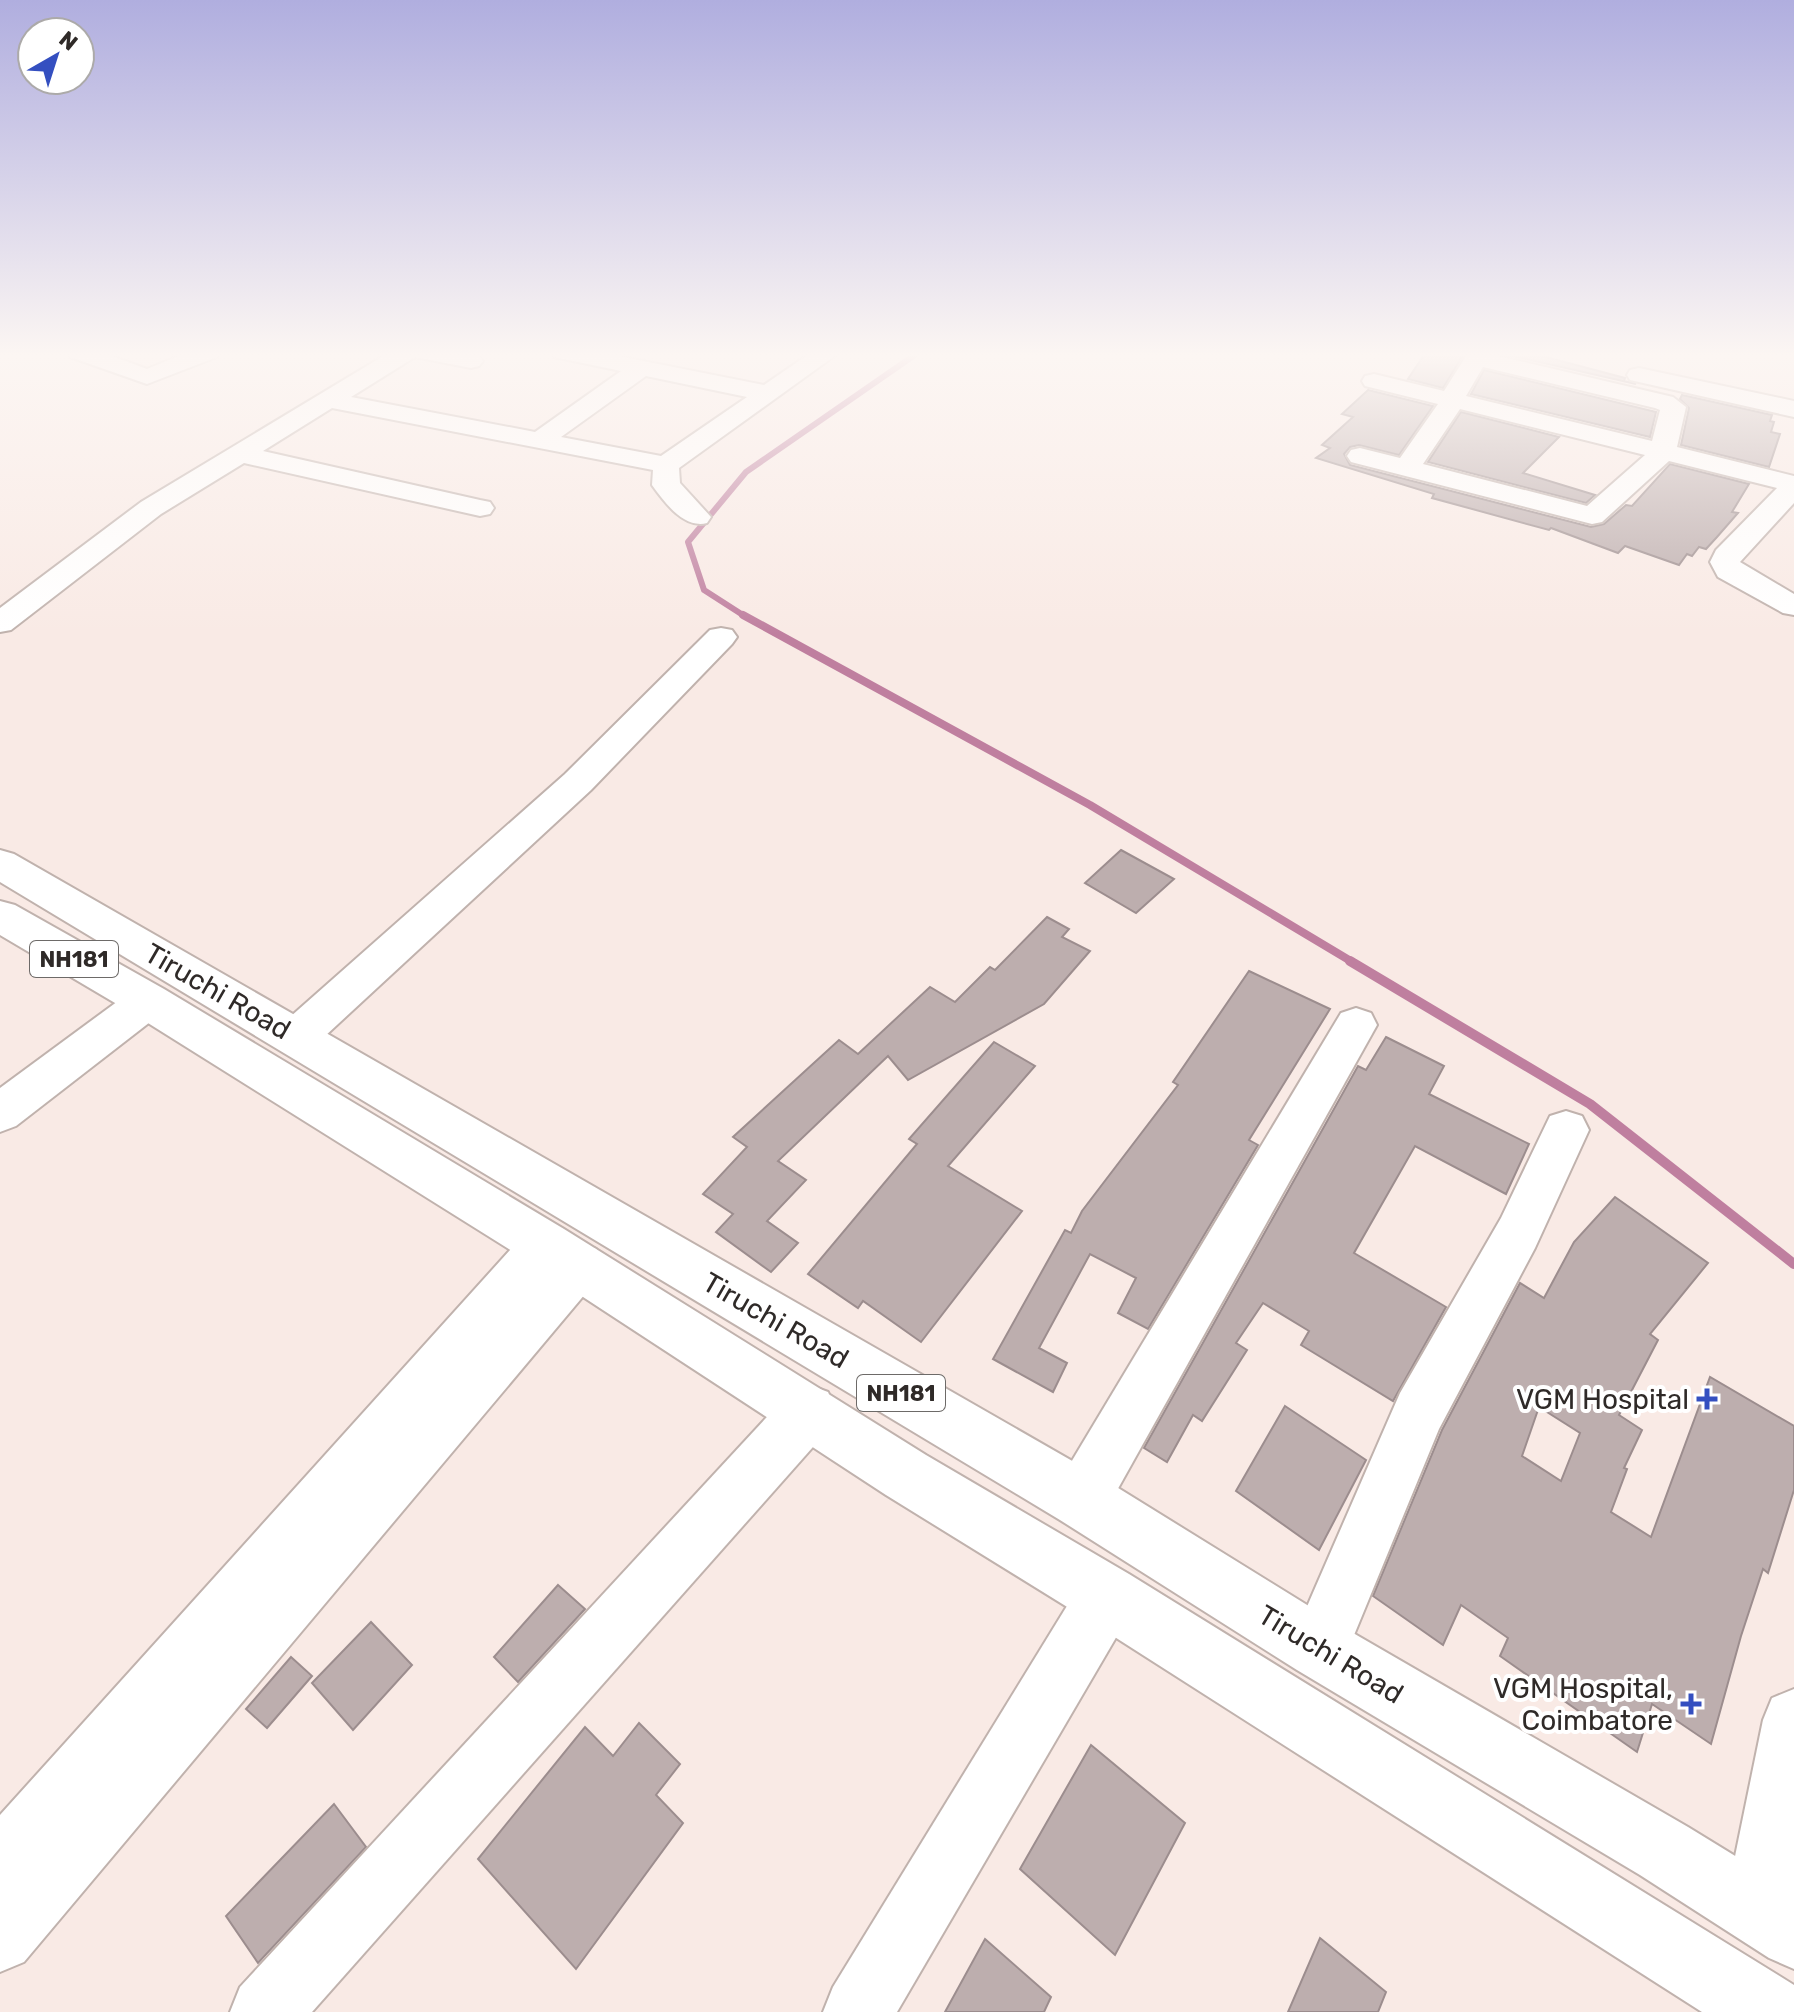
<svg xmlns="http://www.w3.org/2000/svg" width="1794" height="2012" font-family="Rubik,sans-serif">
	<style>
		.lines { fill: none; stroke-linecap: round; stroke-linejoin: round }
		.stream-far2 { stroke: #bf7f9f; stroke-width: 6 }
		.stream-far1 { stroke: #bf7f9f; stroke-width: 8 }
		.stream { stroke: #bf7f9f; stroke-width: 10 }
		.building { fill: #bdaeae; stroke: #9c8d8e; stroke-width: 2; fill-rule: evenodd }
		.minor-casing { stroke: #c0b2ad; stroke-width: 4 }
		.highway-casing { stroke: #c0b2ad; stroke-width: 4 }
		.minor { fill: #fff; fill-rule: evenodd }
		.highway { fill: #fff; fill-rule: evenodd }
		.poi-dot { fill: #344fc0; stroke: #fff; stroke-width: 3 }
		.labels { text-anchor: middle; stroke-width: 8; stroke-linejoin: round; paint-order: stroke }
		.shield { fill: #fff; stroke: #6d6a68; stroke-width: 2 }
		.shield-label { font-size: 22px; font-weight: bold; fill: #2f2a28 }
		.near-street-label { font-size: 28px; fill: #2f2a28; stroke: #fff }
		.near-poi-label { font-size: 28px; fill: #2f2a28; stroke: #fff; text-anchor: end }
	</style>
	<rect width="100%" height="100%" fill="#f9eae5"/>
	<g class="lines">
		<!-- stream-far2 -->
		<path class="stream-far2" d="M746,617L704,590L688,542L746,472L919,352"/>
		<!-- stream-far1 -->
		<path class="stream-far1" d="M743,615L1090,805L1354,963"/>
		<!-- stream -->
		<path class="stream" d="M1350,961L1590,1104L1794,1264"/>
	</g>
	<!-- building -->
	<g class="building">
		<path d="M1426,352H1465L1443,388L1408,379Z"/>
		<path d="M1495,352H1527L1625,378L1624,381L1636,384Z"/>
		<path d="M1484,370L1656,412L1650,437L1471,394Z"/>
		<path d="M1368,390L1433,406L1399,455L1359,445L1350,447L1344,454L1350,465L1591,527L1604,524L1626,505L1632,506L1670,464L1749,484L1732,512L1738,513L1717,537L1706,549L1699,547L1692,556L1687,554L1679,565L1625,546L1618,553L1551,528L1549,530L1432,498L1434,494L1316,458L1330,448L1322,445L1353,417L1342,414Z"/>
		<path d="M1682,395L1772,415L1770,421L1774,422L1771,432L1780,434L1769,467L1681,445L1689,408L1680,399Z"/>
		<path d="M1461,412L1559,437L1523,473L1595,495L1586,503L1428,462Z"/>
		<path d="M1121,850L1174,879L1136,913L1085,883Z"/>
		<path d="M1047,917L1069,929L1062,937L1090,951L1044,1004L908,1080L888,1056L778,1161L806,1180L767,1221L798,1243L771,1272L716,1232L733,1214L703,1194L747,1147L733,1137L839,1040L858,1054L930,987L955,1002L990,967L995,970Z"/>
		<path d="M1249,971L1330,1009L1249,1140L1258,1145L1148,1329L1118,1313L1136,1278L1090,1254L1039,1348L1067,1363L1053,1392L993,1359L1065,1230L1071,1233L1082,1211L1178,1085L1173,1082Z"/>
		<path d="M1386,1037L1444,1066L1429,1094L1529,1144L1506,1194L1415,1146L1354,1253L1446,1307L1393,1401L1301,1345L1309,1331L1263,1303L1236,1343L1247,1350L1202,1421L1193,1415L1167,1462L1144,1448L1358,1066L1366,1070Z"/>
		<path d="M994,1042L1035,1066L948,1166L1022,1211L921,1342L863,1301L858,1308L808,1274L917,1144L909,1139Z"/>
		<path d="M1615,1197L1708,1263L1650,1334L1658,1340L1619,1415L1642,1430L1624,1468L1627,1469L1611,1512L1651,1537L1710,1377L1794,1426V1490L1768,1573L1763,1569L1741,1636L1711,1744L1652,1704L1637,1752L1500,1656L1508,1638L1461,1605L1443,1645L1373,1596L1442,1430L1520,1283L1544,1298L1574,1242ZM1539,1407L1580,1433L1561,1481L1522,1456Z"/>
		<path d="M1285,1406L1366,1460L1319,1550L1236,1491Z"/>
		<path d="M558,1585L585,1609L518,1682L494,1657Z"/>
		<path d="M371,1622L412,1665L353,1730L312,1683Z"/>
		<path d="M291,1657L312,1676L267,1728L246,1709Z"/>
		<path d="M639,1723L680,1764L656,1795L683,1823L576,1969L478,1859L585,1727L613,1756Z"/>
		<path d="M1091,1745L1185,1823L1115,1955L1020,1869Z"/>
		<path d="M334,1804L366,1847L258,1963L226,1916Z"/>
		<path d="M1320,1938L1386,1992L1378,2012H1288Z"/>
		<path d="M985,1939L1051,1997L1044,2012H945Z"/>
	</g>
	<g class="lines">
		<!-- minor casing -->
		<g class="minor-casing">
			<g id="minor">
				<path d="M66,352H101L147,369L188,352H221L217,357L147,384L70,357Z"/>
				<path d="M390,352H462L479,356L483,361L479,366L471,368L415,357L351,397L535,432L621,371L554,357L550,352H598L764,385L812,352H840L679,468L680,483L711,517L707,523C684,529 665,503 652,485L653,470L332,408L263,451L480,500L490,502L494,508L490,514L480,516L244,463L161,514L11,630L0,632V608L141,502ZM646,376L747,397L661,456L561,437Z"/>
				<path d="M1481,352L1673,397L1686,407L1677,447L1794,476V503L1740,562L1794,594V615L1783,613L1718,577L1710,562L1716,550L1777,488L1669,461L1602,522L1592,524L1351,462L1347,456L1351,450L1360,448L1400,458L1438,404L1365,386L1362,381L1365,376L1374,374L1444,391L1468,353ZM1483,367L1655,408L1660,410L1652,441L1466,396ZM1460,409L1645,455L1587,506L1423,464Z"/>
				<path d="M1639,368L1794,401V417L1630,380L1627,375L1630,370Z"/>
				<path d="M721,628L732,630L737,637L732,644L591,790L311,1049L296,1054L281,1049L275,1037L281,1025L565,774L710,630Z"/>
				<path d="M148,985L163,990L169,1001L163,1012L16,1126L0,1132V1088L133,990Z"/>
				<path d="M1356,1008L1371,1013L1377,1025L1101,1519L1081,1527L1061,1519L1053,1499L1061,1479L1341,1013Z"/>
				<path d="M1566,1111L1582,1116L1589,1130L1535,1248L1439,1429L1340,1669L1319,1678L1298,1669L1289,1648L1400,1393L1501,1218L1550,1116Z"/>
				<path d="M546,1223L563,1229L570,1246L579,1243L596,1249L604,1265L596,1281L24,1962L0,1972V1815L529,1229Z"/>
				<path d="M809,1385L828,1392L836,1411L828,1430L312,2012H230L240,1987L790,1392Z"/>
				<path d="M1107,1567L1128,1575L1136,1596L1128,1617L897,2012H823L833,1987L1086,1575Z"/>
				<path d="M1794,1689V1897L1782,1934L1758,1944L1734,1934L1724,1910L1763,1720L1772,1698Z"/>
			</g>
		</g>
		<!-- highway casing -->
		<g class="highway-casing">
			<g id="highway">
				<path d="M0,850L14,854L1102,1478L1341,1626L1688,1827L1794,1892V1969L1769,1958L1640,1875L1297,1670L1060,1520L0,882Z"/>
				<path d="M0,901L15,905L164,989L564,1229L926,1455L1129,1574L1794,1985V2012H1702L1085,1618L886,1495L528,1261L132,1013L0,935Z"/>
			</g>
		</g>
		<!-- minor -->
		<use href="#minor" class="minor"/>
		<!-- highway -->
		<use href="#highway" class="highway"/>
	</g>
	<!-- sky -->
	<linearGradient id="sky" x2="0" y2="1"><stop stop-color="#b0aedf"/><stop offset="0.56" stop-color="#fcf6f3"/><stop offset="1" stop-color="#fcf6f3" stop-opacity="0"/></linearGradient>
	<rect width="1794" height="634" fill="url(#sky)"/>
	<!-- markers -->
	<g class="poi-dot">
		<path d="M1703 1387h8v8h8v8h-8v8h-8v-8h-8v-8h8z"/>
		<path d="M1687 1692h8v8h8v8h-8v8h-8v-8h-8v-8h8z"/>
	</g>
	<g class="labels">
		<!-- shield labels -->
		<g class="shield">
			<rect x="30" y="941" width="88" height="36" rx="6"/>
			<rect x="857" y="1375" width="88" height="36" rx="6"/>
		</g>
		<g class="shield-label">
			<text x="74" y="967">NH181</text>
			<text x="901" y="1401">NH181</text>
		</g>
		<!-- near-street labels -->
		<g class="near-street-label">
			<text transform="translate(218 991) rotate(30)" y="10">Tiruchi Road</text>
			<text transform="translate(776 1320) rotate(30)" y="10">Tiruchi Road</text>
			<text transform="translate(1331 1654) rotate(31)" y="10">Tiruchi Road</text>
		</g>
		<!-- near-poi labels -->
		<g class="near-poi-label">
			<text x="1689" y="1409">VGM Hospital</text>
			<text x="1673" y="1698">VGM Hospital,<tspan x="1673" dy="32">Coimbatore</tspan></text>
		</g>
	</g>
	<!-- north arrow -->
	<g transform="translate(56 56) rotate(39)"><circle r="38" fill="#ffffff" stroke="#acaaa9" stroke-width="2"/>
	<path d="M0-6L14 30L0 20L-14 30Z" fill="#344fc0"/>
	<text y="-12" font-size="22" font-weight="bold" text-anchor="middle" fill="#2f2a28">N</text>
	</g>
</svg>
